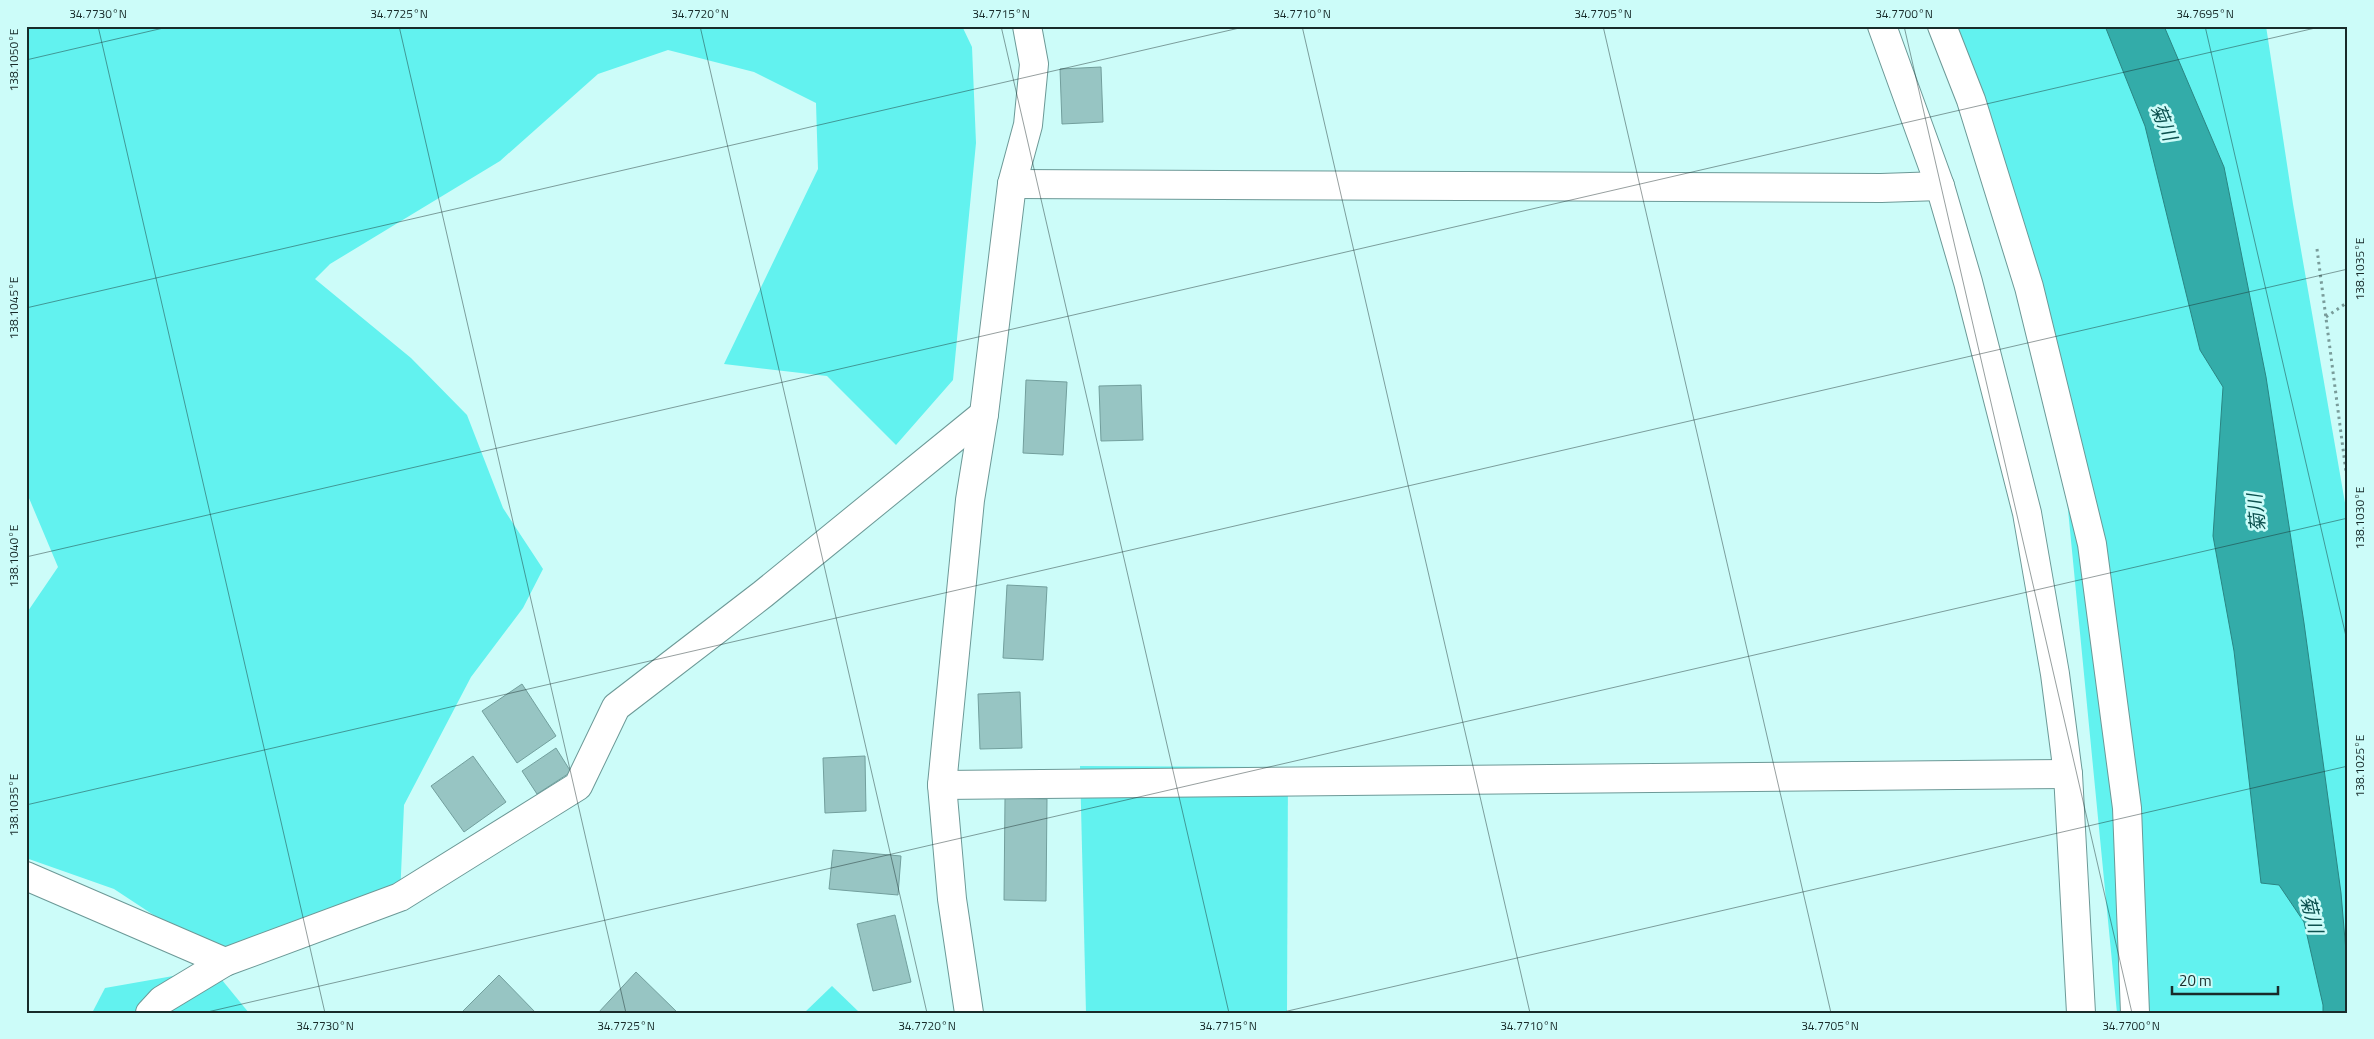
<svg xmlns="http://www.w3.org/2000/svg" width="2374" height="1039" font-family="'Titillium Web','Noto Sans JP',sans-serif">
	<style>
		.green { fill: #62f2ef }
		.water { fill: #33aca9; stroke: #2b8583 }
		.building { fill: #97c5c3; stroke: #729f9d }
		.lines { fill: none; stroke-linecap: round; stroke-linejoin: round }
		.minor-casing { stroke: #6c9997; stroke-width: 30 }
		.path { stroke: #799c9a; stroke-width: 3; stroke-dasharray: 2.5 4; stroke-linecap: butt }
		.minor { stroke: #fff; stroke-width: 28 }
		.ticks { fill: none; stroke: #182b2a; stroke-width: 1; stroke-opacity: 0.45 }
		.labels { text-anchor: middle; stroke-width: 5; stroke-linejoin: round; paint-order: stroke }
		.water-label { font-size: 19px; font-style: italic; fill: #0c514f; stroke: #ccfcf9 }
		.neatline { fill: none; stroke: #182b2a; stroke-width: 2 }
		.ticks-label { font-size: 12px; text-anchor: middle; fill: #182b2a }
	</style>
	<rect width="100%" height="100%" fill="#ccfcf9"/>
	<!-- green -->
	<g class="green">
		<path d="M26,26H962L972,47L976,143L953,380L896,445L827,376L724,364L818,169L816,103L754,72L668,50L598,74L500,161L330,264L315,279L411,358L467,415L503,508L543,569L523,608L471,677L404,805L400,897L225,962L114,889L26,858V614L58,567L26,491Z"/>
		<path d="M1931,26H2266L2293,204L2348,520V1013H2117L2058,407Z"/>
		<path d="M1080,766L1288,767L1287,1013H1086Z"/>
		<path d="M213,969L249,1013H92L105,988Z"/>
		<path d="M832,986L860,1013H804Z"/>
	</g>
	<!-- water -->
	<path class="water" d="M2105,26H2164L2224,167L2266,377L2304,623L2341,893L2348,975V1013H2323V1005L2304,922L2279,885L2261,883L2234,651L2213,536L2223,387L2200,350L2145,126Z"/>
	<!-- building -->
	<g class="building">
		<path d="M1101,67L1103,122L1062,124L1060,69Z"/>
		<path d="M1026,380L1067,382L1063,455L1023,453Z"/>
		<path d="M1141,385L1143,440L1101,441L1099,386Z"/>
		<path d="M1007,585L1047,587L1043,660L1003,658Z"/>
		<path d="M522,684L556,736L517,763L482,711Z"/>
		<path d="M1020,692L1022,748L980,749L978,694Z"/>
		<path d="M556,748L571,772L537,794L522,771Z"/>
		<path d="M473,756L506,802L464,832L431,786Z"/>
		<path d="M865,756L866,811L825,813L823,758Z"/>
		<path d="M1005,798L1047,799L1046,901L1004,900Z"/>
		<path d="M833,850L901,856L898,895L829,889Z"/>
		<path d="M895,915L911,982L873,991L857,924Z"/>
		<path d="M636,972L678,1013H598Z"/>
		<path d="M499,975L536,1013H461Z"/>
	</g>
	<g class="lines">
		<!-- minor casing -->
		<g class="minor-casing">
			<g id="minor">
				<path d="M1882,26L1940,186L1968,282L2027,513L2055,674L2068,774L2081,1013"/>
				<path d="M1942,26L1971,100L2029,287L2092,544L2127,808L2135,1013"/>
				<path d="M1012,184L1881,188L1940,186"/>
				<path d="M942,785L2068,774"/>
				<path d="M26,876L225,962"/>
				<path d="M150,1013L162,1000L225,962L400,897L578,786L616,707L763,594L984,414"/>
				<path d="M969,1013L952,899L942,785L970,500L984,414L1012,184L1028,125L1034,64L1027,26"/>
			</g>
		</g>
		<!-- path -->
		<g class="path">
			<path d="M2317,249L2348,487"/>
			<path d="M2326,317L2348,302"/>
		</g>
		<!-- minor -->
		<use href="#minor" class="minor"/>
	</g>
	<!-- ticks -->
	<path class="ticks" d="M98,26L325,1013M399,26L626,1013M700,26L927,1013M1001,26L1229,1013M1302,26L1530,1013M1603,26L1831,1013M1904,26L2132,1013M2205,26L2348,645M26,60L172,26M26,308L1248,26M26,557L2324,26M26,805L2348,269M203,1013L2348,518M1279,1013L2348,766"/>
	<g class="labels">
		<!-- water labels -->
		<g class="water-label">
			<text transform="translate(2164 122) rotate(67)" y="7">菊川</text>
			<text transform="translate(2256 513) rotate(-96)" y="7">菊川</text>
			<text transform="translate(2312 914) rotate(76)" y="7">菊川</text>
		</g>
	</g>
	<!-- border -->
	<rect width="2374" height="1039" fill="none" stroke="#ccfcf9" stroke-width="55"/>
	<!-- scale -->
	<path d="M2172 986v8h106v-8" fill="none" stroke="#182b2a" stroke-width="2.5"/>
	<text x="2179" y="986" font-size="15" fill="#182b2a" stroke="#ccfcf9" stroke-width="4" paint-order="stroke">20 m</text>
	<rect x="28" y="28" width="2318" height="984" class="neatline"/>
	<g class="ticks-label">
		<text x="98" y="18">34.7730°N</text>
		<text x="399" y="18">34.7725°N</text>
		<text x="700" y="18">34.7720°N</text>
		<text x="1001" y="18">34.7715°N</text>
		<text x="1302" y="18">34.7710°N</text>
		<text x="1603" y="18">34.7705°N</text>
		<text x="1904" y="18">34.7700°N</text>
		<text x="2205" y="18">34.7695°N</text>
		<text transform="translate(14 60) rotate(-90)" y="4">138.1050°E</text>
		<text transform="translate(2360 269) rotate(-90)" y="4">138.1035°E</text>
		<text transform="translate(14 308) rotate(-90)" y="4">138.1045°E</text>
		<text transform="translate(2360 518) rotate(-90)" y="4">138.1030°E</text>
		<text transform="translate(14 556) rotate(-90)" y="4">138.1040°E</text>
		<text transform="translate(2360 766) rotate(-90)" y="4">138.1025°E</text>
		<text transform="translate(14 805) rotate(-90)" y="4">138.1035°E</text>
		<text x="325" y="1030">34.7730°N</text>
		<text x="626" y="1030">34.7725°N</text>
		<text x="927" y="1030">34.7720°N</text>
		<text x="1228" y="1030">34.7715°N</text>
		<text x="1529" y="1030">34.7710°N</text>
		<text x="1830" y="1030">34.7705°N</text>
		<text x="2131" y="1030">34.7700°N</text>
	</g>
</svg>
